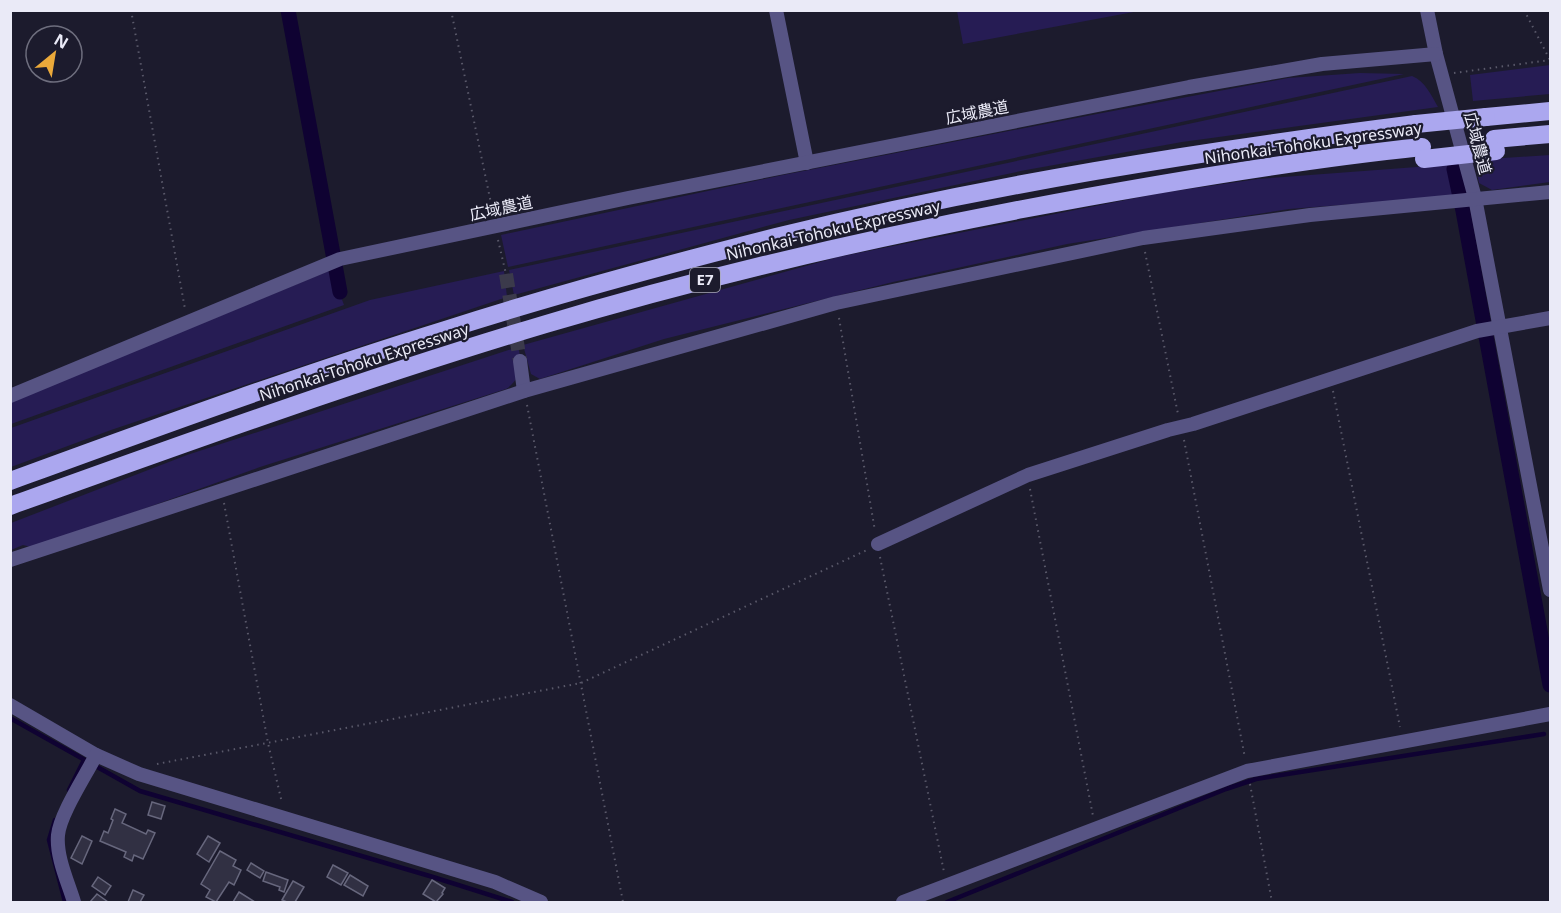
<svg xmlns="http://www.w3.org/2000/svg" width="1561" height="913" font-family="'Noto Sans','Noto Sans JP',sans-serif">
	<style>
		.green { fill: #261c54 }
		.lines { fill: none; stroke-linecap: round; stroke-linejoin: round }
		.stream { stroke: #0f0232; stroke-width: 4.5 }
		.canal { stroke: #0f0232; stroke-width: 15 }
		.building { fill: #313043; stroke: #67677d; stroke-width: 1.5 }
		.minor-tunnel { stroke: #3b3a4b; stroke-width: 14; stroke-dasharray: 14 7; stroke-linecap: butt }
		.path { stroke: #5a596a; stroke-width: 2; stroke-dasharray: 1.5 4.5; stroke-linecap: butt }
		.minor { stroke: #575484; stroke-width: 14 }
		.highway { stroke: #aba7ef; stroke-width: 18 }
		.highway-bridge { stroke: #aba7ef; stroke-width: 18 }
		.labels { text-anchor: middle; stroke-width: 4.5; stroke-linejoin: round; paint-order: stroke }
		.shield { fill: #1c1b2d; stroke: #acacba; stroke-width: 1.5 }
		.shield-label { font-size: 15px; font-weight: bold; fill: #eaeaf7 }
		.street-label { font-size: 16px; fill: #eaeaf7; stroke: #1c1b2d }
	</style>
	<rect width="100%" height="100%" fill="#1c1b2d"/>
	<!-- green -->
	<g class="green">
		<path d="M957,11V10L1139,11L963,44Z"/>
		<path d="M1550,65V94L1473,101L1470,75Z"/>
		<path d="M1360,73L1404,74L508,267L501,235L783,175L1097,114L1288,78Z"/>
		<path d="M1412,76C1425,81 1431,95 1438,107L1182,142L1026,170L789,220L514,295L509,270Z"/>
		<path d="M1550,155V182L1492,190L1479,183L1474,160Z"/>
		<path d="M1457,164L1463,191L1457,196L1289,209L1067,244L893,282L664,339L540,379L531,374L523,345L838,257L1161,193L1258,179Z"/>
		<path d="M331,270L344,305L11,424V402Z"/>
		<path d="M504,271L507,297L111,430L11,467V428L370,300Z"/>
		<path d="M518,347C523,363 521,380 506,389L260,467L35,548L23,545L11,550V523L187,455Z"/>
	</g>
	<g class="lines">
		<!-- stream -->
		<g class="stream">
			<path d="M10,718L140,791L433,877L512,902"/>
			<path d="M69,790L84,760"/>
			<path d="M55,820L49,840L65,902"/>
			<path d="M947,902L1226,789L1256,779L1544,734"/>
		</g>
		<!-- canal -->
		<g class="canal">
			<path d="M288,10L340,292"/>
			<path d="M1454,169L1463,211L1550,685"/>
		</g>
	</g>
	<!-- building -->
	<g class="building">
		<path d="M152,802L165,806L161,819L148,815Z"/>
		<path d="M115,809L126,814L122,823L146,834L148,830L155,833L143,859L134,855L132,861L124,857L126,852L100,841L104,831L108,833L113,820L111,819Z"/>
		<path d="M82,836L92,841L82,864L71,858Z"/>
		<path d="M208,836L220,843L209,862L197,854Z"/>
		<path d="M220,851L236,860L233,866L241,870L234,885L229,882L216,902L206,897L210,890L201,884Z"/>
		<path d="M251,863L264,871L260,878L247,870Z"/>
		<path d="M333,865L348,873L341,885L327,877Z"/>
		<path d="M266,872L288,880L284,892L279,890L280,887L263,881Z"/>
		<path d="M350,875L368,886L363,896L344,885Z"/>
		<path d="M98,877L111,886L105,895L92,886Z"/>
		<path d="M432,880L445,888L442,893L443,894L436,902L423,894Z"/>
		<path d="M293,881L304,887L295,902H287L282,900Z"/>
		<path d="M133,890L144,895L140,902H128Z"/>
		<path d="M239,892L255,902H233Z"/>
		<path d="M97,894L108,902H90Z"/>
	</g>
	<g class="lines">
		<!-- minor-tunnel -->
		<path class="minor-tunnel" d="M506,274L520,361"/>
		<!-- path -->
		<g class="path">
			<path d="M131,10L185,309"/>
			<path d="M451,10L493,213"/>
			<path d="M1524,10L1550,60"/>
			<path d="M1454,73L1550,60"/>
			<path d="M498,240L506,274"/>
			<path d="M1145,252L1178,414"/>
			<path d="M839,318L875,531"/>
			<path d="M1333,391L1400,727"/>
			<path d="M527,405L623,902"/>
			<path d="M1184,440L1245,758"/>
			<path d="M1030,489L1093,816"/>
			<path d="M224,503L268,743L282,803"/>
			<path d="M880,557L944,872"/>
			<path d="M157,764L581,683L867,550"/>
			<path d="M1250,784L1272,902"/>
		</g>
		<!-- minor -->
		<g class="minor">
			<path d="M776,10L807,163"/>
			<path d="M1427,10L1436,54L1475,198L1550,590"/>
			<path d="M520,361L524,391"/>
			<path d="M10,396L340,259L628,198L1189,87L1322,64L1436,54"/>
			<path d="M878,544L1028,475L1168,430L1193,424L1477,331L1550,318"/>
			<path d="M10,560L524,391L836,303L1143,238L1310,215L1550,192"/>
			<path d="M10,705L96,755L139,774L495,882L541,902"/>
			<path d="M74,902C68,882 56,857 58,835C60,814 86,775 96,755"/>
			<path d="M903,902L1247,771L1550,714"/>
		</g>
		<!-- highway -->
		<g class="highway">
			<path d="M1486,117L1550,111"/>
			<path d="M1494,139L1550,134"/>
			<path d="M10,481C155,428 299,375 445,330C554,295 665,265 776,237C987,185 1201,151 1416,124"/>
			<path d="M10,506C188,442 365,378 546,324C703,277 862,240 1023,209C1155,184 1288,161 1422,147"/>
		</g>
		<!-- highway-bridge -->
		<g class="highway-bridge">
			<path d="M1416,124L1486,117"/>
			<path d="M1424,159L1496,151"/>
		</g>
	</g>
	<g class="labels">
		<!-- shield labels -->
		<rect class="shield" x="690" y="268" width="30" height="24" rx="4.5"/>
		<g class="shield-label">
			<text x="705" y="285">E7</text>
		</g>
		<!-- street labels -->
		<g class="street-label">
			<text transform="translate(977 112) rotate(-11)" y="6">広域農道</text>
			<text transform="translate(1313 143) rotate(-8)" y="6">Nihonkai-Tohoku Expressway</text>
			<text transform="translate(1478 143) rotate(75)" y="6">広域農道</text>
			<text transform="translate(501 208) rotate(-12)" y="6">広域農道</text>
			<text transform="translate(833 230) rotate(-13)" y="6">Nihonkai-Tohoku Expressway</text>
			<text transform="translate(364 362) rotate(-18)" y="6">Nihonkai-Tohoku Expressway</text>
		</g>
	</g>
	<!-- border -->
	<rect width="1561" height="913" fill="none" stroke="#eaeaf7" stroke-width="24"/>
	<!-- north arrow -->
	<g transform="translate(54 54) rotate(30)"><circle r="28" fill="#1c1b2d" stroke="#6e6e7e" stroke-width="1.5"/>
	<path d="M0-4.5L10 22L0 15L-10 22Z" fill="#eba93a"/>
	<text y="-9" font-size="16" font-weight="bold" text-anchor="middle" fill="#eaeaf7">N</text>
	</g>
</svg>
